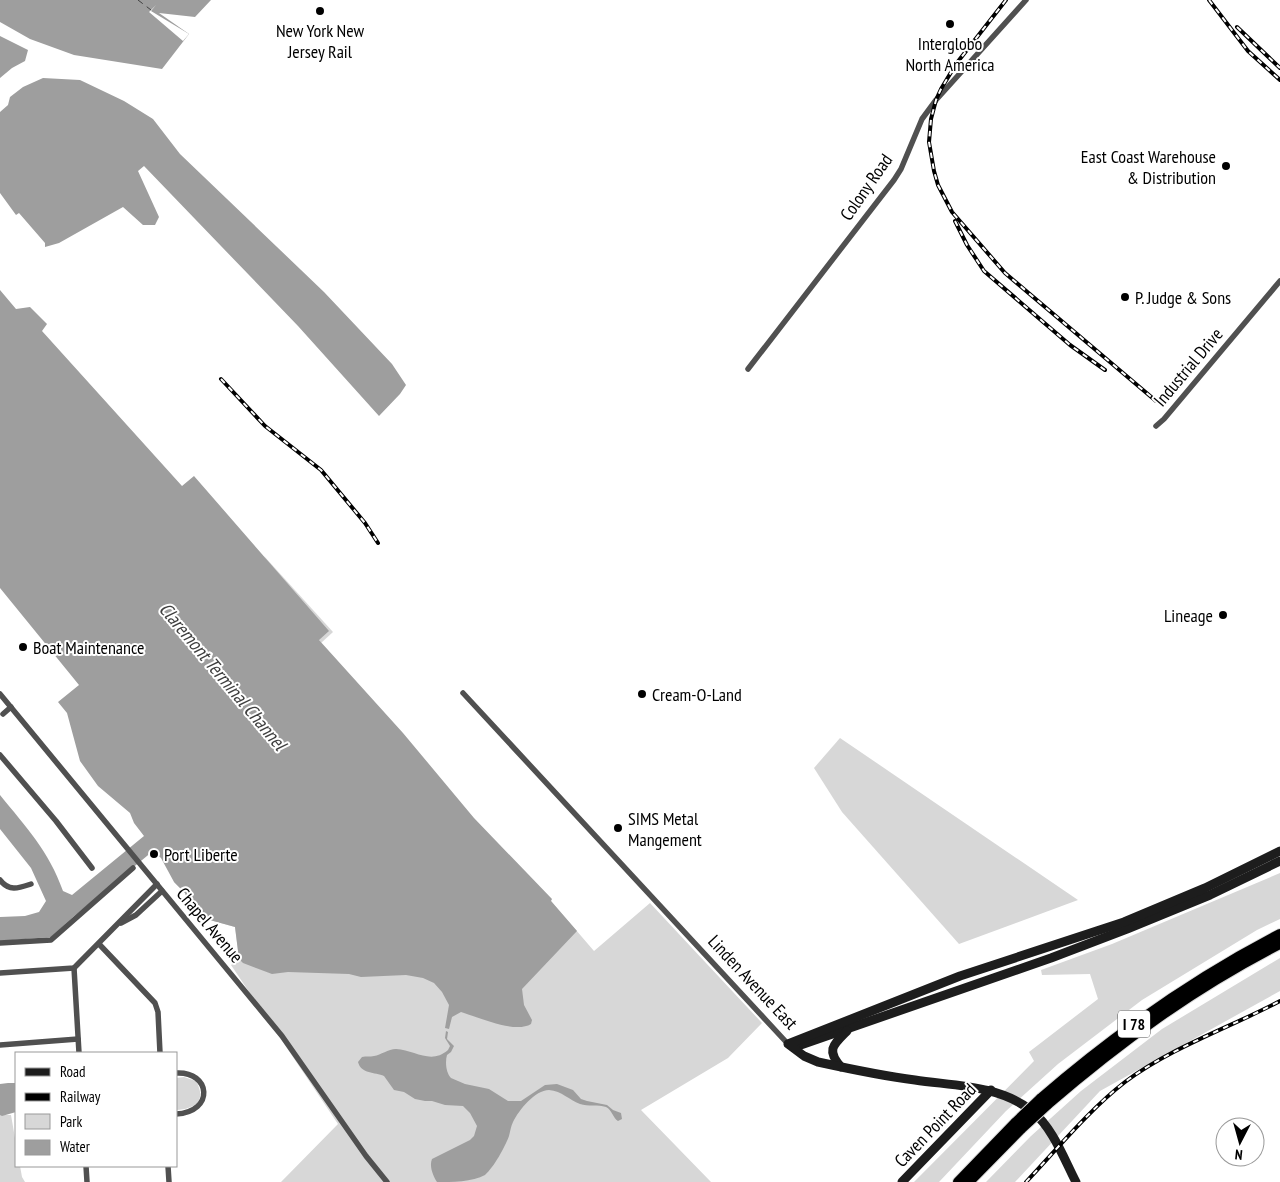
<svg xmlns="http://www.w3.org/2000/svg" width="1280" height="1182" font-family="'PT Sans Narrow',sans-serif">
  <rect width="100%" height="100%" fill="#fff"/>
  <g fill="#d7d7d7">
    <path d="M 264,556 L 333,632 L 321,643 L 319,640 Z"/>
    <path d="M 840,738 L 1078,900 L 959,944 L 842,812 L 814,768 Z"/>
    <path d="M 1280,873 L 1280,919 L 1257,930 L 1142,1000 L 1058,1064 L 1006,1111 L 939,1182 L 914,1182 L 1034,1061 L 1029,1052 L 1098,999 L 1090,974 L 1042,975 L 1041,970 L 1112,944 Z"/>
    <path d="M 174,882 L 551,901 L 594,951 L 650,903 L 762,1023 L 728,1058 L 641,1110 L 711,1182 L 281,1182 L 338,1124 L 231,965 L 239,959 L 235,927 L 199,917 L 191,909 L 185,893 Z"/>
    <path d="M 1280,958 L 1280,991 L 1100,1091 L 1015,1182 L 986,1182 L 1031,1136 L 1081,1091 L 1162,1029 Z"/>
    <path d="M 184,1077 L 196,1081 C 207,1101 195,1109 176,1110 L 176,1078 Z"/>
    <path d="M 0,1115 L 11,1115 L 16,1144 L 16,1166 L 20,1166 L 22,1177 L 25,1182 L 0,1182 Z"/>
  </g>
  <g fill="#9e9e9e">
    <path d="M 0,0 L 211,0 L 195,17 L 159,13 L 189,34 L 162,69 L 74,55 L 30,39 L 0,22 Z"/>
    <path d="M 0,36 L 28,50 L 25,61 L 12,68 L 0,78 Z"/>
    <path d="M 43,78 L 80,80 L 124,101 L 153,119 L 180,154 L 324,292 L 392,364 L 406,385 L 400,394 L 379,416 L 298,326 L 144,166 L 138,171 L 159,217 L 155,225 L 143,225 L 123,207 L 59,243 L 45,247 L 45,243 L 19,213 L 16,215 L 0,193 L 0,112 L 8,105 L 10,97 L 23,87 Z"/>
    <path d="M 0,290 L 16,309 L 30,307 L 47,324 L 42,331 L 182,486 L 194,476 L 329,631 L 319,640 L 403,733 L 474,818 L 552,899 L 551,901 L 577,931 L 522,989 L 524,1005 L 532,1020 L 531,1024 C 515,1034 478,1017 461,1012 L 452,1017 L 449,1029 L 445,1028 L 449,1005 L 442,992 L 434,983 L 423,978 L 406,975 L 361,977 L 349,974 L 288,972 L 272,974 L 243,963 L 239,959 L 235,927 L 199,917 L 191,909 L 185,893 L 174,882 L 161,858 L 153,851 L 73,917 L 51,937 L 0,941 L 0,917 L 25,916 L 39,912 L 46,901 L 31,868 L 0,829 L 0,795 C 26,827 49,851 63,891 L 72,895 L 144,836 L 134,823 L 130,813 L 98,786 L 80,761 L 67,713 L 58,702 L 79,685 L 0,588 Z"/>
    <path d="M 446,1031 L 448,1032 L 447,1039 L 454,1046 L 451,1052 L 447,1055 C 445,1062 446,1073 451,1078 L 465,1084 L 489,1089 L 508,1101 L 521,1101 L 545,1085 L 557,1084 L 573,1090 L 581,1099 L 587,1101 L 607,1105 L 613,1110 L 621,1113 L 622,1119 L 618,1121 C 613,1118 612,1110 606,1107 C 598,1104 588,1107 580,1104 C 569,1100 562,1091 549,1090 C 535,1090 519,1110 513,1122 C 511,1126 510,1132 509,1136 C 505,1147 494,1167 485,1175 C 473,1182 451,1182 437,1182 C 433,1176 429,1166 432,1159 L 470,1140 L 474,1136 L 477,1126 L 470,1113 L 463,1106 L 445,1105 L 432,1101 L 425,1101 L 415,1099 L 404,1092 L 394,1090 L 384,1076 C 375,1072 361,1074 358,1062 L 362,1057 C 366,1056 370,1057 374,1056 C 381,1055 388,1049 396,1049 C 415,1050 431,1065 448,1050 L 450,1046 L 445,1038 Z"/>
    <path d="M 8,1083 L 16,1083 L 16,1112 L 2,1116 L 0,1115 L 0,1084 Z"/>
  </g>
  <path fill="#fff" d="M 156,5 L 151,11 L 189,34 L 183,41 L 149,12 Z"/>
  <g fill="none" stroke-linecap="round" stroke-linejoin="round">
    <path stroke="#3f3f3f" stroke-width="1" stroke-dasharray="6 5" stroke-linecap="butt" d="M 138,0 L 151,10"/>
    <g stroke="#dbdbdb" stroke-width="12">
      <g id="highway">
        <path d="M 1040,1099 C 1114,1035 1193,979 1280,934"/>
        <path d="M 1047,1105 C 1120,1042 1194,988 1280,944"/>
        <path d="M 958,1182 L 1016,1122"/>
        <path d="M 969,1182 L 1022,1128"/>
      </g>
    </g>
    <g stroke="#505050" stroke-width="5.5">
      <path d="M 748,369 L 894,180 L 901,169 L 922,119 L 936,100 L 1026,0"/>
      <path d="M 1156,426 L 1164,419 L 1280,281"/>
      <path d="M 463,693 L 788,1044"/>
      <path d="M 0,694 L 282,1036 L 366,1156 L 387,1182"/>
      <path d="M 3,714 L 11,707"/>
      <path d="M 0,755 L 56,821 L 92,868"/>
      <path d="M 0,880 C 9,892 19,888 31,884"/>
      <path d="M 121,923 L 136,915 L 162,891"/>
      <path d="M 0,943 L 51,940 L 133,868"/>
      <path d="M 99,944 L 155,1003 L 158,1012 L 160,1053"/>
      <path d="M 74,968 L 79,1053"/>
      <path d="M 0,973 L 74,968 L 157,884"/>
      <path d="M 0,1045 L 78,1039"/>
      <path d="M 176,1073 C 211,1071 215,1112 176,1114"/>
      <path d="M 86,1166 L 87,1182"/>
      <path d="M 168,1166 L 169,1182"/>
    </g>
    <g stroke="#1d1d1d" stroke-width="9">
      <path d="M 795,1047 L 1051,958 L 1127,929 L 1210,895 L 1280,861"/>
      <path d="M 841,1067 C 826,1050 833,1045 847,1031"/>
      <path d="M 902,1182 L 991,1090"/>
      <path d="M 1076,1182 C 1064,1159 1053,1128 1032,1111 C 999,1085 955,1086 915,1080 C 883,1076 850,1069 818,1062 L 804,1056 L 788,1044 L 960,976 L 1124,922 L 1205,888 L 1280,851"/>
    </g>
    <use href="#highway" stroke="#000" stroke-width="10"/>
    <g stroke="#000" stroke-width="4">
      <g id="rail">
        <path d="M 1006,0 L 956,64 L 941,89 L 936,100 L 931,119 L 929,142 L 934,171 L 938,185 L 952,212 L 1005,273 L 1156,401"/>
        <path d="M 1209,0 L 1248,51 L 1280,80"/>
        <path d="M 1237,27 L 1280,68"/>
        <path d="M 955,221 L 967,245 L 984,271 L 1070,345 L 1105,370"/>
        <path d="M 221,379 L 265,426 L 321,470 L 365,523 L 378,543"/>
        <path d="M 1026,1182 C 1057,1149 1090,1109 1125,1082 C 1172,1047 1229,1028 1280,1001"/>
      </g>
    </g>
    <use href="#rail" stroke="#fff" stroke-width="2" stroke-dasharray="5.5" stroke-linecap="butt"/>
    <g stroke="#dbdbdb" stroke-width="12" stroke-linecap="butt">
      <g id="highway-bridge">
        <path d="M 1016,1122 L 1040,1099"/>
        <path d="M 1022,1128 L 1047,1105"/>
      </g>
    </g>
    <use href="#highway-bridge" stroke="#000" stroke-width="10"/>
  </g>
  <g fill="#000" stroke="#fff" stroke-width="2">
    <circle cx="320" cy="11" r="5"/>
    <circle cx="950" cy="24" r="5"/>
    <circle cx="1226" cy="166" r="5"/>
    <circle cx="1125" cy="297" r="5"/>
    <circle cx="1223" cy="615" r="5"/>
    <circle cx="23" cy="647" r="5"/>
    <circle cx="642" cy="694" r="5"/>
    <circle cx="618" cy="828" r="5"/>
    <circle cx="154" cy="854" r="5"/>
  </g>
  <g text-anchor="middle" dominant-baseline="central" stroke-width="4" stroke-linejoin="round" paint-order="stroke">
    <rect fill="#fff" stroke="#4c4c4c" stroke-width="1" x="1118" y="1010.5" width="32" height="27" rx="4"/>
    <g font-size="16" font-weight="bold" fill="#000">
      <text x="1134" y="1024">I 78</text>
    </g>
    <g font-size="18" fill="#000" stroke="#fff" text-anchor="start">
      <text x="320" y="30" text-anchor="middle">New York New<tspan x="320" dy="21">Jersey Rail</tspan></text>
      <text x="950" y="43" text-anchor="middle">Interglobo<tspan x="950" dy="21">North America</tspan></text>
      <text x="1216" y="156" text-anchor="end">East Coast Warehouse<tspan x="1216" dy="21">&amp; Distribution</tspan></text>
      <text x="1135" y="297">P. Judge &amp; Sons</text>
      <text x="1213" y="615" text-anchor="end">Lineage</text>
      <text x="33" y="647">Boat Maintenance</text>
      <text x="652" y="694">Cream-O-Land</text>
      <text x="628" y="818">SIMS Metal<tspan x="628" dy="21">Mangement</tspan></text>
      <text x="164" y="854">Port Liberte</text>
    </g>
    <g font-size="18" fill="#000" stroke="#fff">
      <text transform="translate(866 187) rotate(-55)">Colony Road</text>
      <text transform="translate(1188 367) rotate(-50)">Industrial Drive</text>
      <text transform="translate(210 925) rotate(50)">Chapel Avenue</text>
      <text transform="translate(753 982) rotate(47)">Linden Avenue East</text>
      <text transform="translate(935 1125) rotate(-46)">Caven Point Road</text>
    </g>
    <g font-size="19" font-style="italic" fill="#3f3f3f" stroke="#fff">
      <text transform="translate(223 676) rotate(50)">Claremont Terminal Channel</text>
    </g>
  </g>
  <rect x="15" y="1052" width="162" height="115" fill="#ffffff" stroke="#999999"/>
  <rect x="25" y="1068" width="25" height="8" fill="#1d1d1d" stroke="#999999"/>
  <text x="60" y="1077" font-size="15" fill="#000000">Road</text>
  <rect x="25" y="1093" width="25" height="8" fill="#000000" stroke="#999999"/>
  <text x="60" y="1102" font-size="15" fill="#000000">Railway</text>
  <rect x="25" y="1114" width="25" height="15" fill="#d7d7d7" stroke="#999999"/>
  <text x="60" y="1127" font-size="15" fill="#000000">Park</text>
  <rect x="25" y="1140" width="25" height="15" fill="#9e9e9e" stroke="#999999"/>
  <text x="60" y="1152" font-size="15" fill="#000000">Water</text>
  <g transform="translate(1240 1142) rotate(186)"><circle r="24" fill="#ffffff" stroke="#999999"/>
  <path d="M0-4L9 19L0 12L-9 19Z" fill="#000000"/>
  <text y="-8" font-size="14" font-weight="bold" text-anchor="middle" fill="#000000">N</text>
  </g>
</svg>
